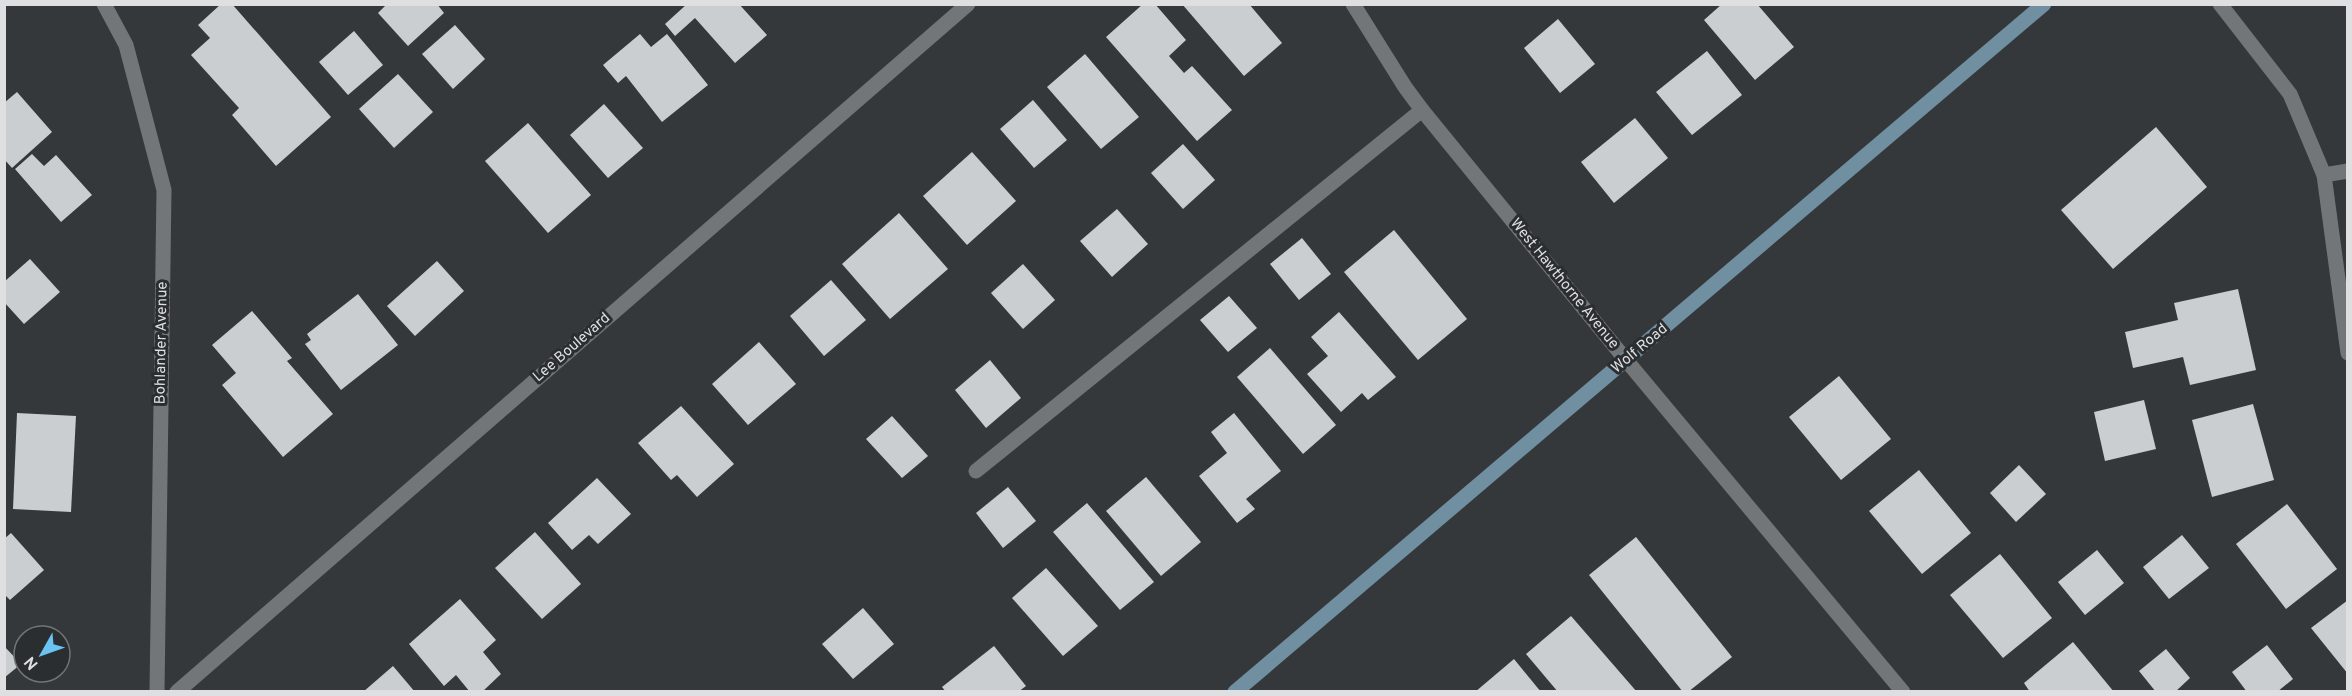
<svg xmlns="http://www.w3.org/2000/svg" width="2352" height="696" font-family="Overpass,sans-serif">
  <rect width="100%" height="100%" fill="#35383a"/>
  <g fill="#caced0">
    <path d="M 221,4 L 232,4 L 331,117 L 276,166 L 232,115 L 239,108 L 191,55 L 210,38 L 198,25 Z"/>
    <path d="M 387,4 L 437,4 L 444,13 L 408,46 L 378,13 Z"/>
    <path d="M 687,4 L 739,4 L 767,35 L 735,63 L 695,18 L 675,36 L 665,24 Z"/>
    <path d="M 1143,4 L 1155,4 L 1186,40 L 1169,56 L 1184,73 L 1192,66 L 1232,110 L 1197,141 L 1106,37 Z"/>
    <path d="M 1182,4 L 1249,4 L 1282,43 L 1244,76 Z"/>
    <path d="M 1722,4 L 1757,4 L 1794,47 L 1755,80 L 1704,20 Z"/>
    <path d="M 1558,19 L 1595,64 L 1560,93 L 1524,48 Z"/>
    <path d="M 455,25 L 485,59 L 453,89 L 422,54 Z"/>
    <path d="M 354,31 L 383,65 L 348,95 L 319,62 Z"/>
    <path d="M 640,34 L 651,47 L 667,34 L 708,85 L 662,122 L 626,76 L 618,83 L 603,65 Z"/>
    <path d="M 1707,51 L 1742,95 L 1692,135 L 1656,92 Z"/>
    <path d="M 1085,54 L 1139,117 L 1101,149 L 1047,87 Z"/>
    <path d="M 398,74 L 433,112 L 394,148 L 359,109 Z"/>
    <path d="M 17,92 L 52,132 L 12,168 L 4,159 L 4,103 Z"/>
    <path d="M 1033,100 L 1067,140 L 1034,168 L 1000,129 Z"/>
    <path d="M 604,104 L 643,148 L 608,178 L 570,135 Z"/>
    <path d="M 1635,118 L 1668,158 L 1614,203 L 1581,162 Z"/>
    <path d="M 528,123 L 591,195 L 548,233 L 485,161 Z"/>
    <path d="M 2156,127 L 2207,187 L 2113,269 L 2061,210 Z"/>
    <path d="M 1183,144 L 1215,180 L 1183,209 L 1151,173 Z"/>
    <path d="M 972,152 L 1016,201 L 967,245 L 923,196 Z"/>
    <path d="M 32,154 L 44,166 L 56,155 L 92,195 L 61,222 L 15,169 Z"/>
    <path d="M 1117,209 L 1148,244 L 1112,277 L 1080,241 Z"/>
    <path d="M 899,213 L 948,269 L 890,319 L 842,264 Z"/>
    <path d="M 1394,230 L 1467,319 L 1418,360 L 1344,272 Z"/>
    <path d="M 1302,238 L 1331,274 L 1299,300 L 1270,264 Z"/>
    <path d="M 30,259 L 60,292 L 24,324 L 4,302 L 4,282 Z"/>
    <path d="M 437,261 L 464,291 L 415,336 L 387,306 Z"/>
    <path d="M 1023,264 L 1055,300 L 1023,329 L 991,293 Z"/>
    <path d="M 831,280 L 866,320 L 824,356 L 790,316 Z"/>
    <path d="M 2238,289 L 2256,370 L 2190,385 L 2183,357 L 2133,368 L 2125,332 L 2178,320 L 2174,303 Z"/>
    <path d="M 358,294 L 398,345 L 341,390 L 305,344 L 311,340 L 307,334 Z"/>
    <path d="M 1229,296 L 1257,328 L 1228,352 L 1200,320 Z"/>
    <path d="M 252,311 L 292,358 L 287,361 L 333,414 L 283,457 L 222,385 L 236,373 L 212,345 Z"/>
    <path d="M 1339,312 L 1396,377 L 1368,400 L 1362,393 L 1341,412 L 1307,374 L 1328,356 L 1311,337 Z"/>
    <path d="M 759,342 L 796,384 L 748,425 L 712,384 Z"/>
    <path d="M 1270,348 L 1336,425 L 1303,454 L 1237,377 Z"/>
    <path d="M 990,360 L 1021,398 L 986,428 L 955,390 Z"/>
    <path d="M 1839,376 L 1891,439 L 1841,480 L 1789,417 Z"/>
    <path d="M 2144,400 L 2156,449 L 2105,461 L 2094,412 Z"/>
    <path d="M 2253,404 L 2274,480 L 2212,497 L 2192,420 Z"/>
    <path d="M 681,406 L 734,464 L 697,497 L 677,475 L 671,480 L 638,443 Z"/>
    <path d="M 17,413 L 76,416 L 71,512 L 13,509 Z"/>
    <path d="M 1234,413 L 1281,471 L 1246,499 L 1255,509 L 1237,523 L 1199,476 L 1227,453 L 1211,432 Z"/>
    <path d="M 892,416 L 928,456 L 902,478 L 866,439 Z"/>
    <path d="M 2019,465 L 2046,494 L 2016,522 L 1990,493 Z"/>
    <path d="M 1919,470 L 1971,533 L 1922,574 L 1869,511 Z"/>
    <path d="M 1146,477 L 1201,542 L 1161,576 L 1106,511 Z"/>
    <path d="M 597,478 L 631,514 L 598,544 L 589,535 L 572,550 L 548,523 Z"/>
    <path d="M 1008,487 L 1036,521 L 1003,548 L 976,513 Z"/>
    <path d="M 1087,503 L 1154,582 L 1120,610 L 1053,532 Z"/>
    <path d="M 2287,504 L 2337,569 L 2286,609 L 2236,544 Z"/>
    <path d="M 535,532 L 581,584 L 542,619 L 495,568 Z"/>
    <path d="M 11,533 L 44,570 L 10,600 L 4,594 L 4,539 Z"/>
    <path d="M 2182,535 L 2209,568 L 2169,599 L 2143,567 Z"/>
    <path d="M 1636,537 L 1732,657 L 1688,692 L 1683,692 L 1589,575 Z"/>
    <path d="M 2097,550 L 2124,583 L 2085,615 L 2058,582 Z"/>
    <path d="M 2000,554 L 2052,618 L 2003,658 L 1950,595 Z"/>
    <path d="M 1046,568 L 1098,626 L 1063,656 L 1012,598 Z"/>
    <path d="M 460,599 L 496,640 L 483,652 L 501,674 L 482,692 L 470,692 L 456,675 L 444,686 L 409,644 Z"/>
    <path d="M 2348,600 L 2348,674 L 2311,628 Z"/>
    <path d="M 863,608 L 894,644 L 853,679 L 822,644 Z"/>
    <path d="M 1571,616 L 1637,692 L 1558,692 L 1526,654 Z"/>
    <path d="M 2073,642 L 2114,692 L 2030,692 L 2024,683 Z"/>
    <path d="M 2267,645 L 2293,679 L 2277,692 L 2247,692 L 2232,672 Z"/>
    <path d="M 4,646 L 21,664 L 4,678 Z"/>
    <path d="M 994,646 L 1026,686 L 1018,692 L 946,692 L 942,687 Z"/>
    <path d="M 2166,649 L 2190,678 L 2175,692 L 2156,692 L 2139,671 Z"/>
    <path d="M 1514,659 L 1541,692 L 1475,692 Z"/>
    <path d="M 393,666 L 415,692 L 363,692 Z"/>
  </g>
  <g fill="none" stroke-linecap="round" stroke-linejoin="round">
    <path stroke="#737678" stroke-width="15" d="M 976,471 L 1422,110"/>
    <g stroke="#737678" stroke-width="15">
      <path d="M 104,4 L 126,45 L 164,190 L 157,692"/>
      <path d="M 1353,4 L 1405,87 L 1422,110 L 1626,360 L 1903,692"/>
      <path d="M 2220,4 L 2290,94 L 2324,175 L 2348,353"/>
      <path d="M 2324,175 L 2348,171"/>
      <path d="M 177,692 L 968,4"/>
    </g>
    <path stroke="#708fa0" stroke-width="15" d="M 1235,692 L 2044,4"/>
  </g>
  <g text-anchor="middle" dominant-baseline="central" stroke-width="6" stroke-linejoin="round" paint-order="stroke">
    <g font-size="15" fill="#dddfe0" stroke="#2b2e30">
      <text transform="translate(1564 284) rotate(51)">West Hawthorne Avenue</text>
      <text transform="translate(162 343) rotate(-89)">Bohlander Avenue</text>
      <text transform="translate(572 348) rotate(-41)">Lee Boulevard</text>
      <text transform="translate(1640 349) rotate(-40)">Wolf Road</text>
    </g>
  </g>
  <rect width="2352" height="696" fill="none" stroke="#dddfe0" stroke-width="12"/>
  <g transform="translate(42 654) rotate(230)"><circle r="28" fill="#2b2e30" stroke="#727576" stroke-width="1.5"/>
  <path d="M0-4.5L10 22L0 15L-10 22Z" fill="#6bc3f2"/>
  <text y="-9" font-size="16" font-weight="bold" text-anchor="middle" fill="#dddfe0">N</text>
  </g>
</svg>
